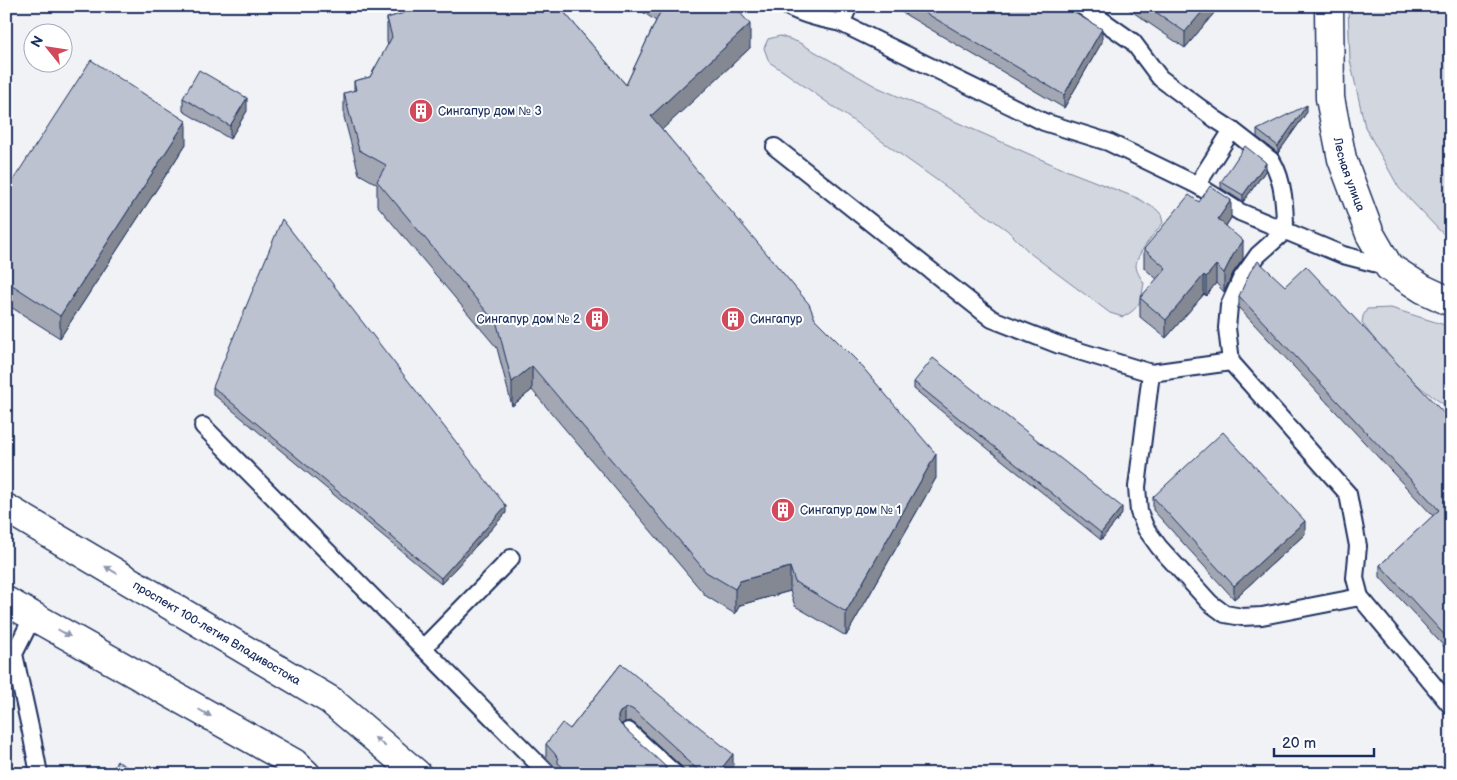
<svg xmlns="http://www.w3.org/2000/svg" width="1457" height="780" font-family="'Balsamiq Sans',sans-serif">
  <rect width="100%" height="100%" fill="#f1f2f5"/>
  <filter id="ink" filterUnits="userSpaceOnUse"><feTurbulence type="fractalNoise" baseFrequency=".02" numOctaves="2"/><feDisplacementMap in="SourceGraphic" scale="10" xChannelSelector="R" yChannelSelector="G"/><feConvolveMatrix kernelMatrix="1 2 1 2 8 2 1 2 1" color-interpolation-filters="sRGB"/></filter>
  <g filter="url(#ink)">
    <g fill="#d2d6df" stroke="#76829e">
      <path d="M 1348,6 L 1451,6 L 1451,239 L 1440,231 L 1399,188 L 1365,127 L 1350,60 Z"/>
      <path d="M 780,36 L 798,42 L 877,87 L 1063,169 L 1137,198 L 1156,209 L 1161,214 L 1163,223 C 1155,233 1137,253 1136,265 C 1136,272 1141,278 1144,283 C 1141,301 1140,308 1123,317 L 1110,313 L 1031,254 L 1007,230 L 783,71 L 769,62 L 764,48 L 768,39 Z"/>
      <path d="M 1391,308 L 1451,327 L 1451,409 C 1428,395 1401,372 1383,351 C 1376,342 1369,332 1362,323 L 1363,316 L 1367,309 Z"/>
    </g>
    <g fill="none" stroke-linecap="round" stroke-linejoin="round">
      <g stroke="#1b2f5e" stroke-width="20">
        <g id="service">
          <path d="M 787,6 C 803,15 822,19 841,23 L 1044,122 L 1108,142 L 1197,185 L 1240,212 L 1343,255 L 1389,267"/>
          <path d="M 1082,6 L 1133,42 L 1160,78 L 1215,119 L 1232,130 L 1272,161 C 1284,181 1285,209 1285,231 L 1258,255 L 1241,279 L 1229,306 L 1227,328 L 1231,362 L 1348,494 L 1358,546 L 1355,578 L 1360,597 L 1451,706"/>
          <path d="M 841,23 L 849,6"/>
          <path d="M 775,147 L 992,319 L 1059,345 L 1151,373 L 1231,362"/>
          <path d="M 1197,185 L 1232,130"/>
          <path d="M 1151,373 L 1137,487 L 1139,512 L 1146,529 L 1159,547 L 1210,603 L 1225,614 L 1242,617 L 1262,616 L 1360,597"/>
          <path d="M 203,426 L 548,774"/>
          <path d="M 33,616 L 14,654 L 31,732 L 39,774"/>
          <path d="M 423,648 L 511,558"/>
          <path d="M 628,731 L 675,774"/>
        </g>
      </g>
      <g stroke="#1b2f5e" stroke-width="31">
        <g id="secondary">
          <path id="s1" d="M 1329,6 L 1330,98 L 1342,159 L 1370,234 L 1389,267 L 1423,289 L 1451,302"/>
        </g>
      </g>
      <g stroke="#1b2f5e" stroke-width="31">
        <g id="trunk">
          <path id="s2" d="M 6,508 L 330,700 L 417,774"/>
          <path d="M 6,601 L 294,763 L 306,774"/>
        </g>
      </g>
      <use href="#service" stroke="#fff" stroke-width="16"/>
      <use href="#secondary" stroke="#fff" stroke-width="28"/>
      <use href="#trunk" stroke="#fff" stroke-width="28"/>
    </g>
    <g fill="#a2a7b3" stroke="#1b2f5e">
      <path d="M 407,6 L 559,6 L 626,85 L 656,21 L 634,6 L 734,6 L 750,48 L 662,129 L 815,319 L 936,478 L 846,636 L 795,606 L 790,591 L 740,605 L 735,614 L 706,596 L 532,390 L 512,406 L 497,348 L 377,205 L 377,184 L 359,174 L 344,117 L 344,93 L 354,91 L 354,81 L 370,77 L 388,45 L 387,42 L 387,18 L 408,12 Z"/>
      <path d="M 891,6 L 1063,6 L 1102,42 L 1064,108 Z"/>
      <path d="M 1124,6 L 1214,6 L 1214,13 L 1185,48 Z"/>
      <path d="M 183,98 L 247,111 L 230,139 L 183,111 Z"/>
      <path d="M 1307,112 L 1278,153 L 1257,137 L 1257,130 Z"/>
      <path d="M 186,144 L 60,338 L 6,304 L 6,191 Z"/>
      <path d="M 1266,170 L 1243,202 L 1221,188 L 1221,182 Z"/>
      <path d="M 1199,202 L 1231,218 L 1226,226 L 1243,259 L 1233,273 L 1224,292 L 1216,283 L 1206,296 L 1204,294 L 1166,338 L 1140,317 L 1140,298 L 1157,279 L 1144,268 L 1144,249 Z"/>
      <path d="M 1285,286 L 1451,421 L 1451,654 L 1380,577 L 1380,565 L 1433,516 L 1239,308 L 1239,296 Z"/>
      <path d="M 914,382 L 1122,514 L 1101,540 L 914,389 Z"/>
      <path d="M 213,387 L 506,513 L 441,584 L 213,394 Z"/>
      <path d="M 1153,497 L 1305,534 L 1234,599 L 1153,510 Z"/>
      <path d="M 621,664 L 733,767 L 728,774 L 687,774 L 685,772 L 682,767 L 635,724 L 630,721 L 625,722 L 621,724 L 666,774 L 558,774 L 558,772 L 555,767 L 546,757 L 546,744 L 570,729 Z"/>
    </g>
    <g fill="#848892" stroke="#1b2f5e">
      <path d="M 1207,6 L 1214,6 L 1214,13 L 1185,48 L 1185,32 Z"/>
      <path d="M 750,24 L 750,48 L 651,140 L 651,116 Z"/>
      <path d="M 1102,29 L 1102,42 L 1064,108 L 1064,95 Z"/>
      <path d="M 247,98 L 247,111 L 230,139 L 230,126 Z"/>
      <path d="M 1307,105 L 1307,112 L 1278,153 L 1278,146 Z"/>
      <path d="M 186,121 L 186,144 L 60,338 L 60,316 Z"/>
      <path d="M 1266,163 L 1266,170 L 1243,202 L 1243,195 Z"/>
      <path d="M 1231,200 L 1231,218 L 1218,237 L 1218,219 Z"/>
      <path d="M 1243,241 L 1243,259 L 1233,273 L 1224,292 L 1224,273 L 1233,255 Z"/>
      <path d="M 1216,265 L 1216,283 L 1206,296 L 1206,277 Z"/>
      <path d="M 1204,275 L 1204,294 L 1166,338 L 1166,320 Z"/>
      <path d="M 532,366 L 532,390 L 512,406 L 512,382 Z"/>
      <path d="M 936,454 L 936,478 L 846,636 L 846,612 Z"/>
      <path d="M 506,506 L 506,513 L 441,584 L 441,578 Z"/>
      <path d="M 1122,507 L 1122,514 L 1101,540 L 1101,533 Z"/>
      <path d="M 1305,521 L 1305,534 L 1234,599 L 1234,586 Z"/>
      <path d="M 790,567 L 790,591 L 740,605 L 735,614 L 735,589 L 740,581 Z"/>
      <path d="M 625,709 L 625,722 L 620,725 L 618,729 L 618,716 L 620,712 Z"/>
      <path d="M 733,754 L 733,767 L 728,774 L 717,774 Z"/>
      <path d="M 666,767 L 666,774 L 661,774 Z"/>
    </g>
    <g fill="#bcc2d0" stroke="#1b2f5e">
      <path d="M 413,6 L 559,6 L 626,85 L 663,6 L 734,6 L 750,24 L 651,116 L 804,298 L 809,304 L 815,319 L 859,363 L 936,454 L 846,612 L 795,582 L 790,567 L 740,581 L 735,589 L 706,572 L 532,366 L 512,382 L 497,324 L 377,181 L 386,165 L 359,150 L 344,93 L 356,90 L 354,81 L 370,77 L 392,37 L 387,18 L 414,10 Z"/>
      <path d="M 914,6 L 1063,6 L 1102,29 L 1064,95 Z"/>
      <path d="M 1147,6 L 1207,6 L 1185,32 Z"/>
      <path d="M 91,60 L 186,121 L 60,316 L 6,281 L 6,191 Z"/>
      <path d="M 199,70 L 247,98 L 230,126 L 183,98 Z"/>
      <path d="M 1307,105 L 1278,146 L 1257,130 Z"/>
      <path d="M 1245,146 L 1264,161 L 1266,163 L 1243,195 L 1221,182 Z"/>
      <path d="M 1210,186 L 1231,200 L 1218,219 L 1243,241 L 1233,255 L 1224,273 L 1216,265 L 1206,277 L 1204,275 L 1166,320 L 1140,298 L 1166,268 L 1144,249 L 1189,195 L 1199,202 Z"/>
      <path d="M 282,219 L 506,506 L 441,578 L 213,387 Z"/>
      <path d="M 1258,261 L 1285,286 L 1306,266 L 1451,421 L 1451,642 L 1380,565 L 1439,510 L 1239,296 L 1250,272 Z"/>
      <path d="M 933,358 L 1122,507 L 1101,533 L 914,382 Z"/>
      <path d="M 1223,432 L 1305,521 L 1234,586 L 1153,497 Z"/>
      <path d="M 621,664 L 733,754 L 717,774 L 703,774 L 685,759 L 682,754 L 635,711 L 630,708 L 625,709 L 620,712 L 618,716 L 618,720 L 621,725 L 666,767 L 661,774 L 571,774 L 558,763 L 558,759 L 555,754 L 546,744 L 562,723 L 570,729 Z"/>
      <path d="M 117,761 L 138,774 L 110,774 Z"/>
    </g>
    <defs><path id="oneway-solid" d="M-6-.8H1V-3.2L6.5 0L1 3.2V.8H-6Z" transform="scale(1.25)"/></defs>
    <g fill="#8d97ae">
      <use href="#oneway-solid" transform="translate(111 570) rotate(-149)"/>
      <use href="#oneway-solid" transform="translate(64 633) rotate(30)"/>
      <use href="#oneway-solid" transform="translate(205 713) rotate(30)"/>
      <use href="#oneway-solid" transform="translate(380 742) rotate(-140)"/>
    </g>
  </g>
  <defs>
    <g id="building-disc" transform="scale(1.25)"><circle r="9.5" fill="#d1495b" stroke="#fff"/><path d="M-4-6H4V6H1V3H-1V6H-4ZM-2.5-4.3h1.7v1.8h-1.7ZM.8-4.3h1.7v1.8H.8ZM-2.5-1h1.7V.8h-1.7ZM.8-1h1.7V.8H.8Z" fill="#fff"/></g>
  </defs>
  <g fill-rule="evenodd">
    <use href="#building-disc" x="421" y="111"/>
    <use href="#building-disc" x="597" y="319"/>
    <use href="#building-disc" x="733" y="319"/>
    <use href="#building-disc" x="783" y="510"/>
  </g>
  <g text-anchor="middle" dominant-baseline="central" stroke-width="4" stroke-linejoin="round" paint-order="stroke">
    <g font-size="12" fill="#1b2f5e" stroke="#fff" text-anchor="start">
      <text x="438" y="111">Сингапур дом № 3</text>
      <text x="580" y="319" text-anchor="end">Сингапур дом № 2</text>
      <text x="750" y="319">Сингапур</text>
      <text x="800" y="510">Сингапур дом № 1</text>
    </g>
    <g font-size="12" fill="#1b2f5e" stroke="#fff">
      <text stroke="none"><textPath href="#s1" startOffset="171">Лесная улица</textPath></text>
      <text stroke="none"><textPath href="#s2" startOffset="245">проспект 100-летия Владивостока</textPath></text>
    </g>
  </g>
  <rect width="1457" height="780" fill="none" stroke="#fff" stroke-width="25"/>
  <rect x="12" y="12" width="1432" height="755" fill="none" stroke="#1b2f5e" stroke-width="2" filter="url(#ink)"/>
  <g transform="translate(48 48) rotate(300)"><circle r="24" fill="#ffffff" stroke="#a4acbf"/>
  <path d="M0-4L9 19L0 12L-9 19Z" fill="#d1495b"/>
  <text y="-8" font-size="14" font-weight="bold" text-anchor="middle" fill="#1b2f5e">N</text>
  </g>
  <path d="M1274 748v8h100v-8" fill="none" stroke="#1b2f5e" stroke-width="2.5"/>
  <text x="1282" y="748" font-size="15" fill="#1b2f5e" stroke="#ffffff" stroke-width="4" paint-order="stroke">20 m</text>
</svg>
